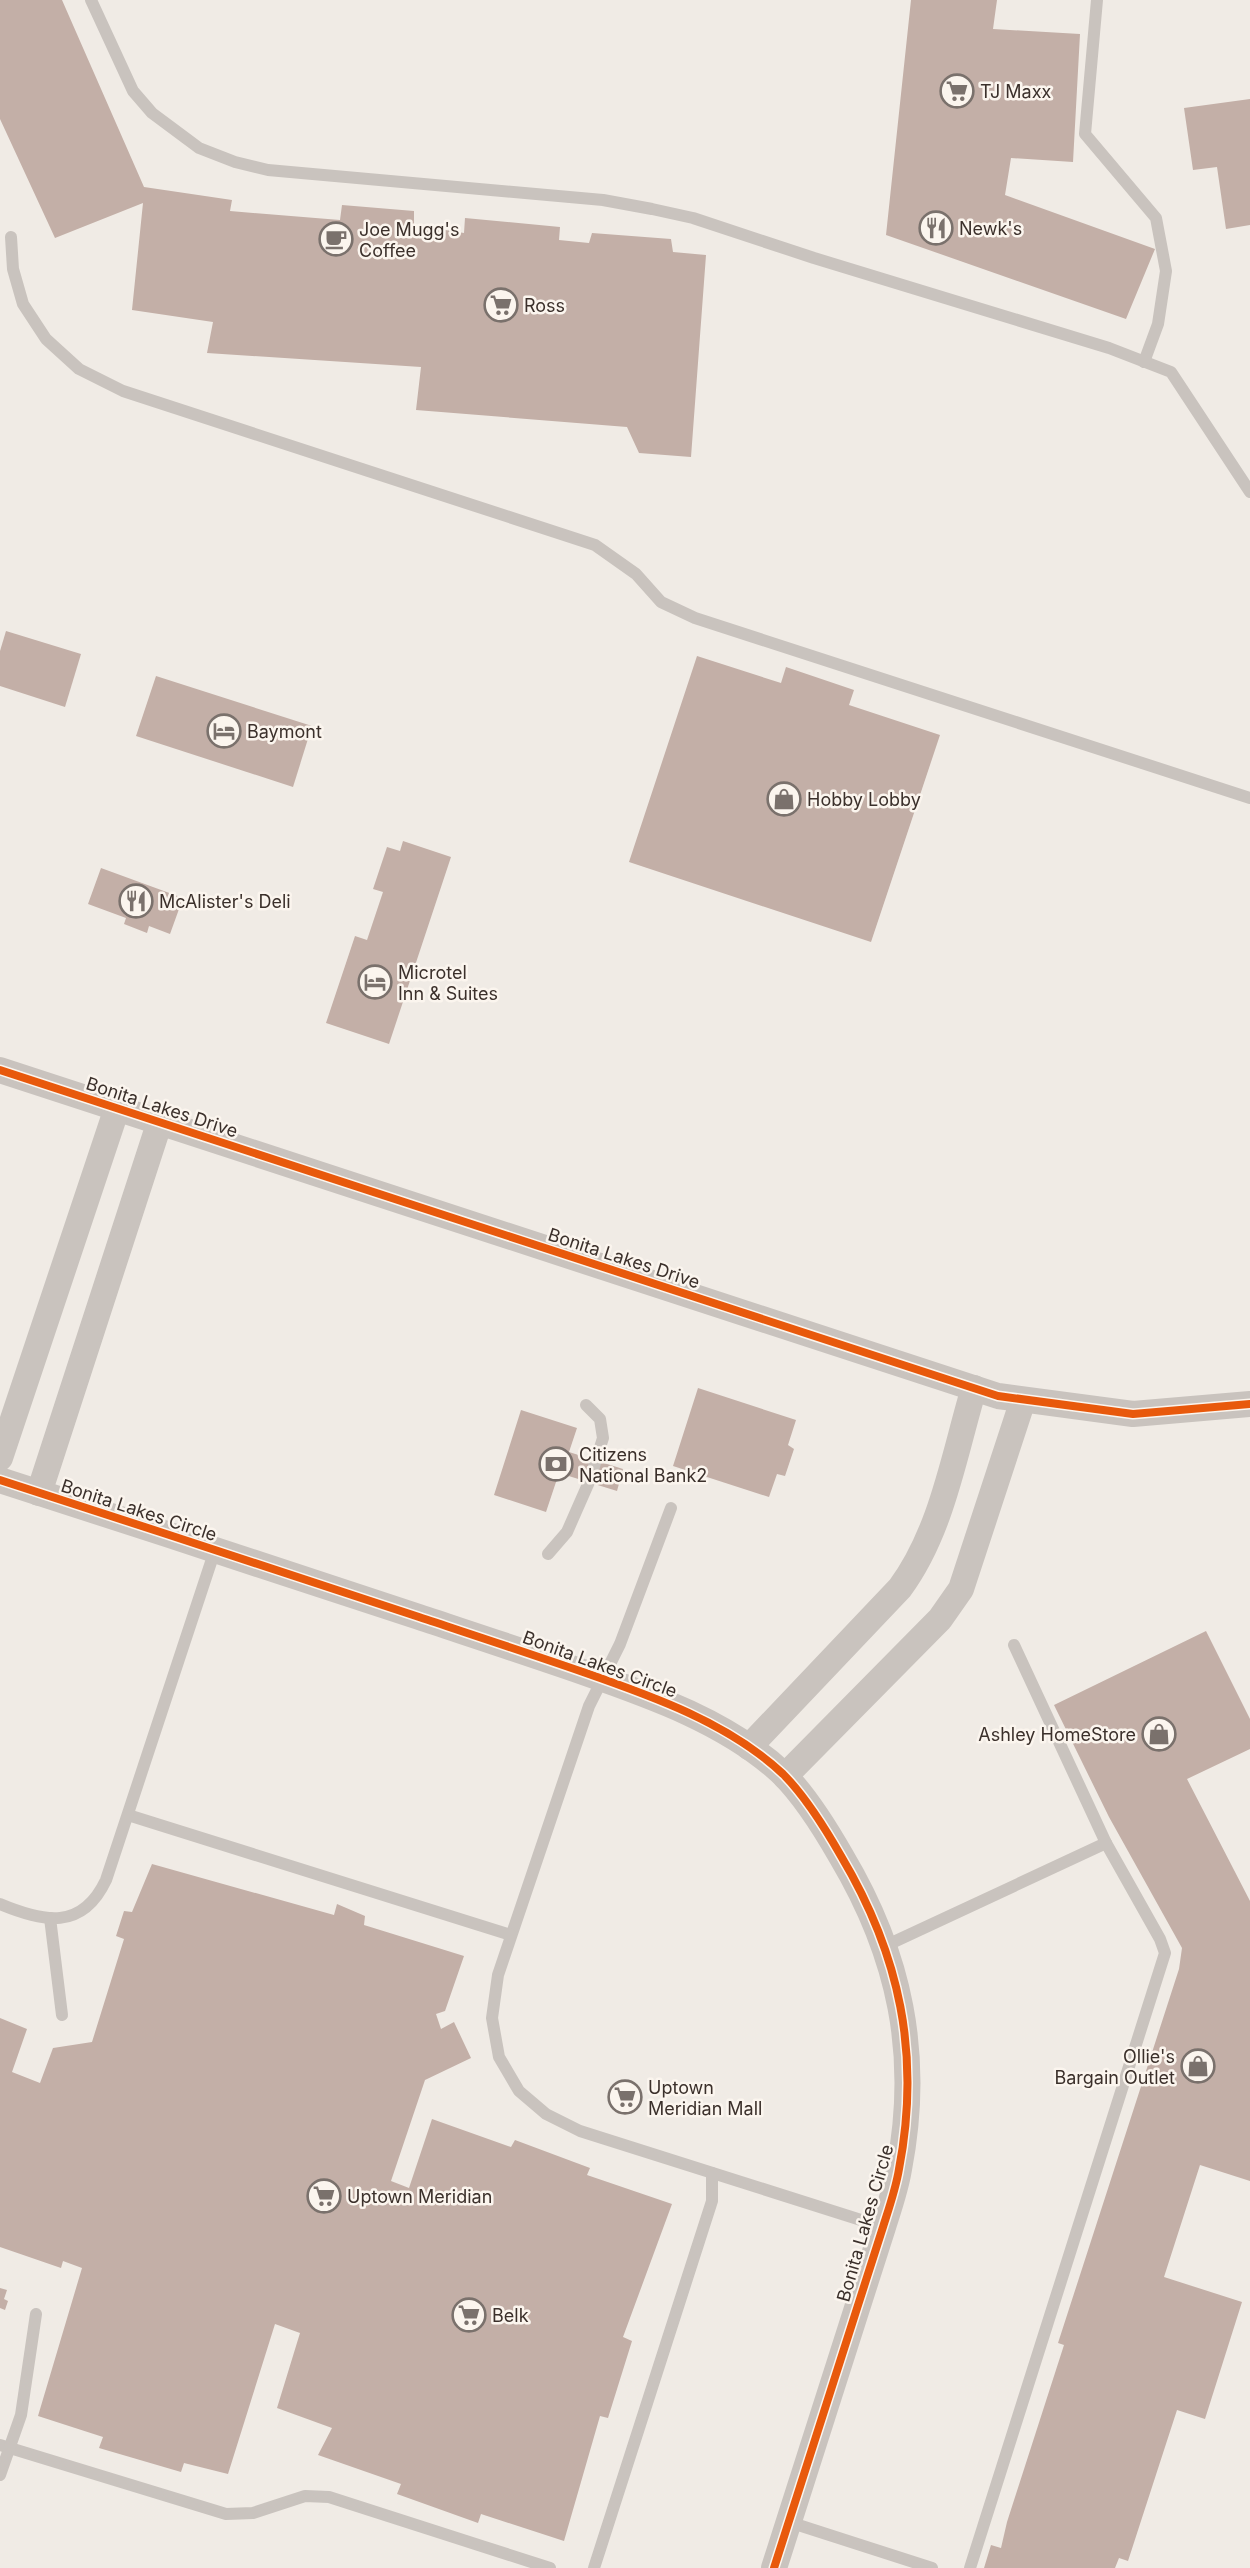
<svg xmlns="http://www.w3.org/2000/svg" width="1250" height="2568" font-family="Inter,sans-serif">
  <rect width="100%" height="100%" fill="#f0ebe5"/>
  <g fill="#c3afa7">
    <path d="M 0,0 L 62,0 L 144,187 L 232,200 L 230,211 L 340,220 L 342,205 L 414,211 L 414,225 L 464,233 L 465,218 L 560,227 L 559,240 L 589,243 L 592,233 L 671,239 L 673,252 L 706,255 L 691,457 L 639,453 L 627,427 L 416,410 L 421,367 L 207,353 L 213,322 L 132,310 L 143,203 L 55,238 L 0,119 Z"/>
    <path d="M 911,0 L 997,0 L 993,29 L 1080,34 L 1073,162 L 1011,158 L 1005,195 L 1155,249 L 1126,319 L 886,235 Z"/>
    <path d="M 1250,99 L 1250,225 L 1226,229 L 1217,167 L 1193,170 L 1184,108 Z"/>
    <path d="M 6,631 L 81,654 L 65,707 L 0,686 L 0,651 Z"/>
    <path d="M 697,656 L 781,683 L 786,667 L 854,690 L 849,705 L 940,735 L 871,942 L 629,862 Z"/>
    <path d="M 156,676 L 312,726 L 293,787 L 136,736 Z"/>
    <path d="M 403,841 L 451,857 L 389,1044 L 326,1023 L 355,936 L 367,940 L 383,892 L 373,889 L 387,847 L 400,851 Z"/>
    <path d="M 101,868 L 183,898 L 170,934 L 149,926 L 147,933 L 124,924 L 126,918 L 88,904 Z"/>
    <path d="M 698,1388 L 796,1420 L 788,1445 L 794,1449 L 785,1476 L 777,1474 L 769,1497 L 673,1466 Z"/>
    <path d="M 521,1410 L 577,1428 L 569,1452 L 623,1469 L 617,1491 L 559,1473 L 546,1512 L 494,1495 Z"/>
    <path d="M 1206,1631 L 1250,1719 L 1250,1749 L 1187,1779 L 1250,1901 L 1250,2181 L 1200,2165 L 1164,2277 L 1242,2302 L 1205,2419 L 1177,2410 L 1128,2561 L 1119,2558 L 1115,2568 L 984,2568 L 991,2545 L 1001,2548 L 1007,2522 L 1064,2345 L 1058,2343 L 1179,1969 L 1182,1948 L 1109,1817 L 1054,1705 Z"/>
    <path d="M 152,1864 L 334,1915 L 337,1904 L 365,1916 L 364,1925 L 464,1956 L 445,2011 L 436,2014 L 441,2029 L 454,2022 L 471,2058 L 425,2080 L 391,2181 L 409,2188 L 432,2119 L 511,2147 L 515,2140 L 590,2168 L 587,2175 L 672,2204 L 623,2337 L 632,2341 L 608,2418 L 600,2416 L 564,2541 L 481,2514 L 478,2523 L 397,2494 L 401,2484 L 318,2455 L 332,2428 L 277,2408 L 300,2333 L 275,2324 L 228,2474 L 184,2463 L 181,2472 L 99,2448 L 103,2437 L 38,2416 L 82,2268 L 63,2261 L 61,2268 L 0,2247 L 0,2018 L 27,2029 L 12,2072 L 40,2083 L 53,2048 L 92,2042 L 124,1939 L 116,1936 L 124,1911 L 132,1912 Z"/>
    <path d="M 0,2288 L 7,2290 L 4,2299 L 8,2301 L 5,2310 L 0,2308 Z"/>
  </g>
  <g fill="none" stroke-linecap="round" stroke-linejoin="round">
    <g stroke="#c9c3be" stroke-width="12">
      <path d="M 91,0 L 133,91 L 152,113 L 199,148 L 235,162 L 268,170 L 603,200 L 652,209 L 693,218 L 814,258 L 1109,348 L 1171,372 L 1250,492"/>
      <path d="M 1097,0 L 1085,134 L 1156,218 L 1166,271 L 1158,324 L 1144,362"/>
      <path d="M 11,237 L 13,269 L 23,304 L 46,339 L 79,369 L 123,391 L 595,545 L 636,574 L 661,602 L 695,618 L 1250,798"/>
      <path d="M 671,1508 L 620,1644 L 589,1706 L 498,1975 L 492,2018 L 499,2057 L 519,2091 L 546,2114 L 580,2131 L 883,2227"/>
      <path d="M 548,1554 L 567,1532 L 589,1482 L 603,1438 L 600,1419 L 586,1405"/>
      <path d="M 128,1815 L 511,1935"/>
      <path d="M 0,1904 C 43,1922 82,1931 106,1880 L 215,1550"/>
      <path d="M 50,1918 L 62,2015"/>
      <path d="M 885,1946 L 1106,1843"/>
      <path d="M 0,2445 L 226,2514 L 253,2513 L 305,2496 L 329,2497 L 550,2568"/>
      <path d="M 0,2475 L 21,2415 L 36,2314"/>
      <path d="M 789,2522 L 932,2568"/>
      <path d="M 594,2568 L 712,2201 L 712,2173"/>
      <path d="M 970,2568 L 1165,1953 L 1160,1939 L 1106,1843 L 1014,1645"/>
    </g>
    <g stroke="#c9c3be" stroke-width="26">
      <path d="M 0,1070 L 998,1396 L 1133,1414 L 1250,1404"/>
      <path d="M 0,1458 L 117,1108"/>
      <path d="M 0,1480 C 140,1525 279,1571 419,1617 C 473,1635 528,1653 583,1672 C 652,1696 729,1723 783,1774 C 806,1797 825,1828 841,1856 C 900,1955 921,2055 899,2169 C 896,2188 889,2208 883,2227 L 774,2568"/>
      <path d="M 39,1493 L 160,1121"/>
      <path d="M 749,1747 L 900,1588 C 942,1531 954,1455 974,1388"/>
      <path d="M 785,1776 L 940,1619 L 961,1589 L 1023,1400"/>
    </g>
    <g stroke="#fbf5ee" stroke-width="11">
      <g id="cycleway">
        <path d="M 0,1070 L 998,1396 L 1133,1414 L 1250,1404"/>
        <path d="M 0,1480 C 140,1525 279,1571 419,1617 C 473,1635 528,1653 583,1672 C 652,1696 729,1723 783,1774 C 806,1797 825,1828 841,1856 C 900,1955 921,2055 899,2169 C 896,2188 889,2208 883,2227 L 774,2568"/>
      </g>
    </g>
    <use href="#cycleway" stroke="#e8590c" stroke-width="8"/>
  </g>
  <defs>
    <g id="supermarket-ring" transform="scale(1.725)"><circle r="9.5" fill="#fbf5ee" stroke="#7a716c" stroke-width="1.5"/><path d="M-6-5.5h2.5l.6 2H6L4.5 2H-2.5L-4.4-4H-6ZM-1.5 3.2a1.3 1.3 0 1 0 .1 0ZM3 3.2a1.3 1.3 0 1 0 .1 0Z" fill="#7a716c"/></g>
    <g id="restaurant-ring" transform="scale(1.725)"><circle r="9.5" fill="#fbf5ee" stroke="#7a716c" stroke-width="1.5"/><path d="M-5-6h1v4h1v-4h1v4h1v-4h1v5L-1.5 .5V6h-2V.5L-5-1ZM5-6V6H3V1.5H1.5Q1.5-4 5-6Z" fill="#7a716c"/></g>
    <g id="cafe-ring" transform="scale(1.725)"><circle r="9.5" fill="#fbf5ee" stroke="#7a716c" stroke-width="1.5"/><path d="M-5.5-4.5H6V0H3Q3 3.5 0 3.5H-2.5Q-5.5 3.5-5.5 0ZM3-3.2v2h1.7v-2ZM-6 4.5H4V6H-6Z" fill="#7a716c"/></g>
    <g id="hotel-ring" transform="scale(1.725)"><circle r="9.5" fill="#fbf5ee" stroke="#7a716c" stroke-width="1.5"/><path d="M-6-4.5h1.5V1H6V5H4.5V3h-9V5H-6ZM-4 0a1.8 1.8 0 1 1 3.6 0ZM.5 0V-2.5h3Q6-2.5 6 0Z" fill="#7a716c"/></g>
    <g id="shop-ring" transform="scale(1.725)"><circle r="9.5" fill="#fbf5ee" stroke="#7a716c" stroke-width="1.5"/><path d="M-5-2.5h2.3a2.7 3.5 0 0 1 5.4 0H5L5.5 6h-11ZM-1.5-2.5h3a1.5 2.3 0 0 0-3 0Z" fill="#7a716c"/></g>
    <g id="bank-ring" transform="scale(1.725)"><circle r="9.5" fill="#fbf5ee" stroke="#7a716c" stroke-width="1.5"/><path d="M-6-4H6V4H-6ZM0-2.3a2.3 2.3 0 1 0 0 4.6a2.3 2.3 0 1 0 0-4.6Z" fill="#7a716c"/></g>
  </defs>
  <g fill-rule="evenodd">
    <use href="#supermarket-ring" x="957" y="91"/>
    <use href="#restaurant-ring" x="936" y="228"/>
    <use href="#cafe-ring" x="336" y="239"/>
    <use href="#supermarket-ring" x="501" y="305"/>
    <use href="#hotel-ring" x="224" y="731"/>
    <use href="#shop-ring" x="784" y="799"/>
    <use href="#restaurant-ring" x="136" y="901"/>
    <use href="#hotel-ring" x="375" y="982"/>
    <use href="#bank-ring" x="556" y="1464"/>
    <use href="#shop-ring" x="1159" y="1734"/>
    <use href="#shop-ring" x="1198" y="2066"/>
    <use href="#supermarket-ring" x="625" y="2097"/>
    <use href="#supermarket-ring" x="324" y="2196"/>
    <use href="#supermarket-ring" x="469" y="2315"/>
  </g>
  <g text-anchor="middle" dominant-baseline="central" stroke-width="5" stroke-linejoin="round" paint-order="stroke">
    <g font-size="18" fill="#3b302b" stroke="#fbf5ee" text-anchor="start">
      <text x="980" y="91">TJ Maxx</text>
      <text x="959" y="228">Newk's</text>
      <text x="359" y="229">Joe Mugg's<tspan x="359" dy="21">Coffee</tspan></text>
      <text x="524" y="305">Ross</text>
      <text x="247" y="731">Baymont</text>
      <text x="807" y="799">Hobby Lobby</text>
      <text x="159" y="901">McAlister's Deli</text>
      <text x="398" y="972">Microtel<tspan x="398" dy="21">Inn &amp; Suites</tspan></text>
      <text x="579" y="1454">Citizens<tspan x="579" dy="21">National Bank2</tspan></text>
      <text x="1136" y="1734" text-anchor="end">Ashley HomeStore</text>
      <text x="1175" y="2056" text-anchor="end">Ollie's<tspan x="1175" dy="21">Bargain Outlet</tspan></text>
      <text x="648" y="2087">Uptown<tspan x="648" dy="21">Meridian Mall</tspan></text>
      <text x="347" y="2196">Uptown Meridian</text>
      <text x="492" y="2315">Belk</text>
    </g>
    <g font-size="18" fill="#3b302b" stroke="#fbf5ee">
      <text transform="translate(162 1107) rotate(18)">Bonita Lakes Drive</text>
      <text transform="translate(624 1258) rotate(18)">Bonita Lakes Drive</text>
      <text transform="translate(139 1510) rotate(18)">Bonita Lakes Circle</text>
      <text transform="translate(600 1664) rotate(20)">Bonita Lakes Circle</text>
      <text transform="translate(865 2223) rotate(-74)">Bonita Lakes Circle</text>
    </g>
  </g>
</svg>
